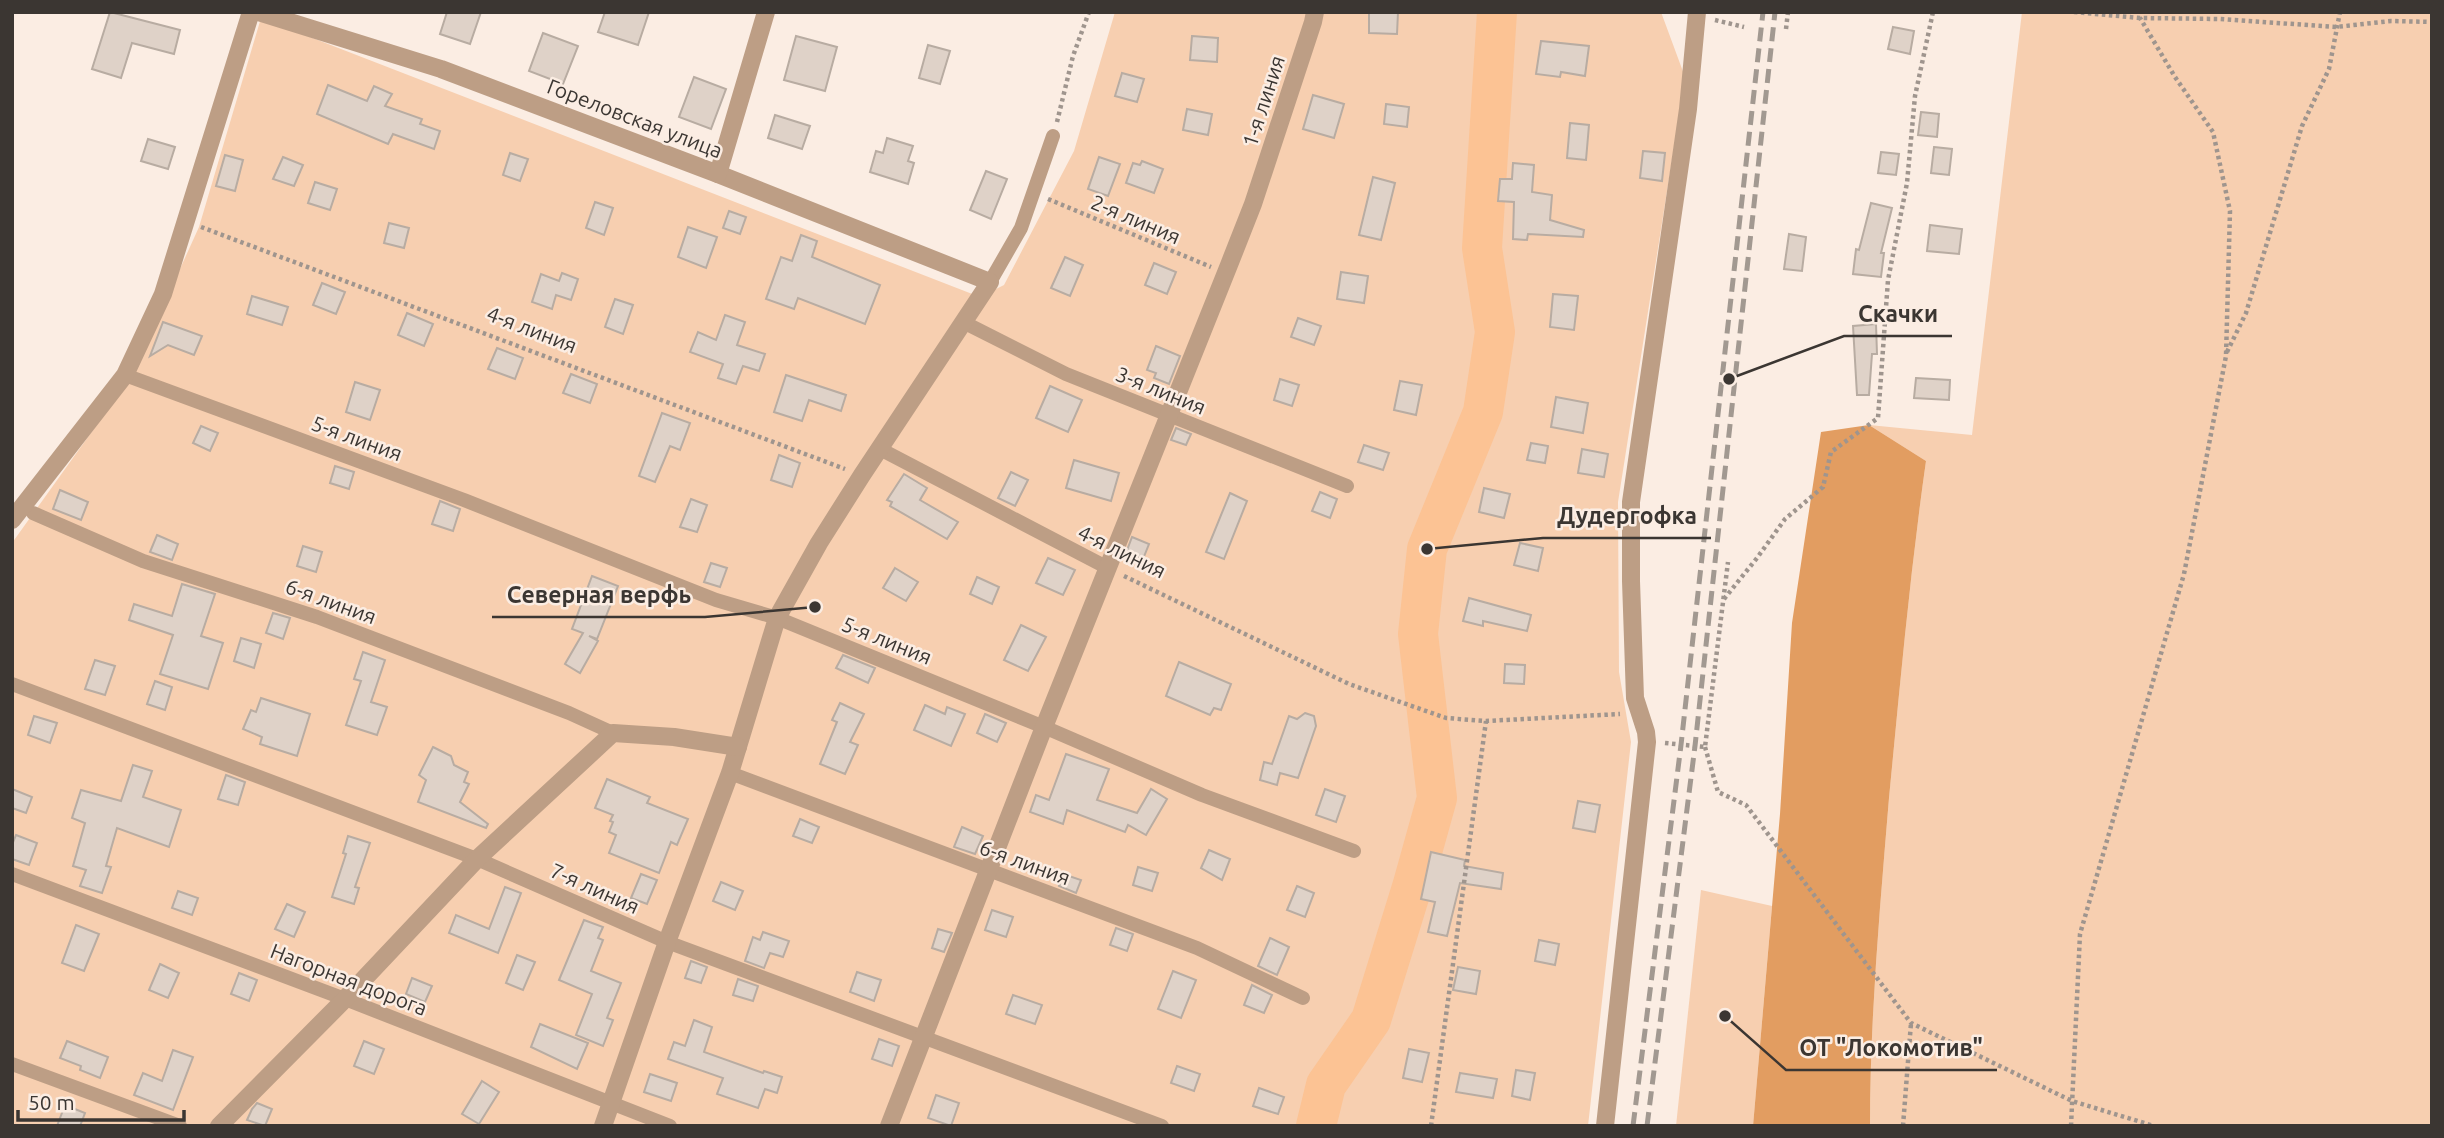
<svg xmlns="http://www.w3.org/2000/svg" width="2444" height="1138" font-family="Ubuntu,sans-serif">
  <rect width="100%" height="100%" fill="#fbede3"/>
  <g fill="#f7cfb0">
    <path d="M 1115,12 L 1661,12 L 1685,77 L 1618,502 L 1619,672 L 1631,742 L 1588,1126 L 12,1126 L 12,543 L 131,377 L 199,227 L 261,18 L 980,297 L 1004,285 L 1074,151 Z"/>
    <path d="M 2022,12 L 2432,12 L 2432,1126 L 1870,1126 C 1870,1016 1880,907 1889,798 C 1900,685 1910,573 1926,461 L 1869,425 L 1972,435 Z"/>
    <path d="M 1701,890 L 1772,906 L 1753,1126 L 1676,1126 Z"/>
  </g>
  <path fill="#e29d61" d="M 1869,425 L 1926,461 C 1910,573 1900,685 1889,798 C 1880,907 1870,1016 1870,1126 L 1753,1126 L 1780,814 L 1792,623 L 1821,432 Z"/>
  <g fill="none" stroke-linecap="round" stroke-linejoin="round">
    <path stroke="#fcc394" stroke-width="40" d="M 1316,1126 L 1326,1085 L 1371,1020 L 1413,884 L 1437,798 L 1418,634 L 1427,549 L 1483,412 L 1495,332 L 1482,248 L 1497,12"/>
  </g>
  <g fill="#dfd2c8" stroke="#b8aca2" stroke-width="2">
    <path d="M 110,12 L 180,30 L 174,54 L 132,43 L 121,78 L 92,69 Z"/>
    <path d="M 447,12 L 481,12 L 470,44 L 440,34 Z"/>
    <path d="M 605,12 L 649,12 L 638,45 L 598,32 Z"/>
    <path d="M 1369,12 L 1398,12 L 1397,34 L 1369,33 Z"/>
    <path d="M 1893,27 L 1914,31 L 1910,54 L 1888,49 Z"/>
    <path d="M 543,33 L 578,46 L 563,84 L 529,71 Z"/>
    <path d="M 796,36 L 837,47 L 825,91 L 784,80 Z"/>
    <path d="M 1192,36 L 1218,38 L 1217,62 L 1190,60 Z"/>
    <path d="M 1541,41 L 1589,46 L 1585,76 L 1561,72 L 1560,77 L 1536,74 Z"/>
    <path d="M 928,45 L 950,51 L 940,84 L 919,78 Z"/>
    <path d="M 1122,73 L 1144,79 L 1137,102 L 1115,96 Z"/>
    <path d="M 694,77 L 726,89 L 711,129 L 679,117 Z"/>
    <path d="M 328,85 L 367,101 L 374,86 L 392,94 L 385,106 L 422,119 L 420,124 L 440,131 L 434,149 L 393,134 L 388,144 L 317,114 Z"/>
    <path d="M 1313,95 L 1344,104 L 1334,138 L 1303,129 Z"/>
    <path d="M 1386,104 L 1409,107 L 1407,127 L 1384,124 Z"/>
    <path d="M 1187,109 L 1212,114 L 1208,135 L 1183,130 Z"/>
    <path d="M 1921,112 L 1939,114 L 1937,137 L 1918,135 Z"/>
    <path d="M 775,115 L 810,126 L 802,149 L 768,138 Z"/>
    <path d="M 1570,123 L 1589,125 L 1586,160 L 1567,158 Z"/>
    <path d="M 887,138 L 913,146 L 908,161 L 914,163 L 908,184 L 870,172 L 876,151 L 883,153 Z"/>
    <path d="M 148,139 L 175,147 L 168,169 L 141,161 Z"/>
    <path d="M 1934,147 L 1952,149 L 1949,175 L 1931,173 Z"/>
    <path d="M 1643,151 L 1665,153 L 1662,181 L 1640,178 Z"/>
    <path d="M 1881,152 L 1899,154 L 1896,175 L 1878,173 Z"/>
    <path d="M 510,153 L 528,159 L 520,181 L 503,175 Z"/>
    <path d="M 225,155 L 243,160 L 235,191 L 216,186 Z"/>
    <path d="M 283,157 L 303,165 L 294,186 L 273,179 Z"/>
    <path d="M 1099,157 L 1120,164 L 1108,196 L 1088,189 Z"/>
    <path d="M 1142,161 L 1163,169 L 1154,193 L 1126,183 L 1133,163 L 1140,165 Z"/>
    <path d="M 1513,163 L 1534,165 L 1532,192 L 1552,195 L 1550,220 L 1584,230 L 1583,237 L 1528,234 L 1527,240 L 1513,239 L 1514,202 L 1498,201 L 1500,179 L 1512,179 Z"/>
    <path d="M 986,171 L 1007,179 L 991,219 L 970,210 Z"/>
    <path d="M 1373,177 L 1395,183 L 1381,240 L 1359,235 Z"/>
    <path d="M 315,182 L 337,189 L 330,210 L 308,203 Z"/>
    <path d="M 595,202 L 613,208 L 604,235 L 586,228 Z"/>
    <path d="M 1871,203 L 1892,208 L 1881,253 L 1884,253 L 1881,277 L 1853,274 L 1856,249 L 1859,250 Z"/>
    <path d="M 729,211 L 746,217 L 740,234 L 723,228 Z"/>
    <path d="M 389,223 L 409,228 L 404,248 L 384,243 Z"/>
    <path d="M 1930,225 L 1962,229 L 1959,254 L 1927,251 Z"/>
    <path d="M 688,227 L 717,237 L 706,268 L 678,257 Z"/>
    <path d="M 1789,234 L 1806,237 L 1802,271 L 1784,269 Z"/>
    <path d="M 801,235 L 817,241 L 812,257 L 880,285 L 865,324 L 798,298 L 794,309 L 766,299 L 781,257 L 792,261 Z"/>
    <path d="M 1065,257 L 1083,265 L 1070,296 L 1051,288 Z"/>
    <path d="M 1154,263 L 1176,272 L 1167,294 L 1145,285 Z"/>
    <path d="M 1341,272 L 1368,276 L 1364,303 L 1337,299 Z"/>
    <path d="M 562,273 L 578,279 L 571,300 L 556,295 L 552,309 L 532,302 L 541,274 L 559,281 Z"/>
    <path d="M 322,283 L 345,292 L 336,314 L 313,305 Z"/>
    <path d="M 1553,294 L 1578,296 L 1574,330 L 1550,327 Z"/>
    <path d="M 252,296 L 288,307 L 282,325 L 247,314 Z"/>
    <path d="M 615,299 L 633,305 L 623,334 L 605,327 Z"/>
    <path d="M 407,313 L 433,324 L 424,346 L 398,335 Z"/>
    <path d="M 725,315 L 745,322 L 737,345 L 765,354 L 759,371 L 743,366 L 736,384 L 718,378 L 723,364 L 690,352 L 698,332 L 716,340 Z"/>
    <path d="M 1298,318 L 1321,326 L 1314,345 L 1291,337 Z"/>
    <path d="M 163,322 L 202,336 L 194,355 L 168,345 L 150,356 Z"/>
    <path d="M 1876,324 L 1877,354 L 1872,354 L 1869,395 L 1857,395 L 1853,326 Z"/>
    <path d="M 1156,346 L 1180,356 L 1169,384 L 1154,378 L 1156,373 L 1147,370 Z"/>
    <path d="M 497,348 L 523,358 L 515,379 L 488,369 Z"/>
    <path d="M 571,374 L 597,384 L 590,403 L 563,393 Z"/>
    <path d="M 786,375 L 846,395 L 841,411 L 809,400 L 802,421 L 774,412 Z"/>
    <path d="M 1916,378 L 1950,380 L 1949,400 L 1914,398 Z"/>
    <path d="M 1280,379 L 1299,385 L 1292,406 L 1274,400 Z"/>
    <path d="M 1400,381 L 1422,385 L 1416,415 L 1394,410 Z"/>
    <path d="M 355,382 L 380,390 L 370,420 L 346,412 Z"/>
    <path d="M 1050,386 L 1082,400 L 1068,432 L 1036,418 Z"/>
    <path d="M 1556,397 L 1588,403 L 1583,433 L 1551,427 Z"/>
    <path d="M 662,413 L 690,423 L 680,450 L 670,446 L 655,482 L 639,476 Z"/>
    <path d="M 201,426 L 218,433 L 210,451 L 193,443 Z"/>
    <path d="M 1176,428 L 1191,434 L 1186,445 L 1171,440 Z"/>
    <path d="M 1531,443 L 1548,446 L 1545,463 L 1527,460 Z"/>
    <path d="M 1364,445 L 1389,453 L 1383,470 L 1358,462 Z"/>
    <path d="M 1582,449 L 1608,454 L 1604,477 L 1578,473 Z"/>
    <path d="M 779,455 L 800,463 L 792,487 L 771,480 Z"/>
    <path d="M 1074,460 L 1119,473 L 1111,501 L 1066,488 Z"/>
    <path d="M 335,466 L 354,472 L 349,489 L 330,483 Z"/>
    <path d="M 1011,472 L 1028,480 L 1015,506 L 998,498 Z"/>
    <path d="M 904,474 L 927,488 L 920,500 L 958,522 L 947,539 L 890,506 L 892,502 L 887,500 Z"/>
    <path d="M 1484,488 L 1510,494 L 1504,518 L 1479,512 Z"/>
    <path d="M 60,490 L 88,502 L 81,520 L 53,509 Z"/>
    <path d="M 1320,492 L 1337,499 L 1330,518 L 1312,511 Z"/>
    <path d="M 1230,493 L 1247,501 L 1224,559 L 1206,552 Z"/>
    <path d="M 691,499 L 707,505 L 697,532 L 680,527 Z"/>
    <path d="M 440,501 L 460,509 L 453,531 L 432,524 Z"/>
    <path d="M 157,535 L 178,544 L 172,560 L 150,552 Z"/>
    <path d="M 1132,537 L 1149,544 L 1143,559 L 1126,553 Z"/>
    <path d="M 1520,543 L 1543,548 L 1538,571 L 1514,565 Z"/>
    <path d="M 303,546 L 322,552 L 316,572 L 297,566 Z"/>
    <path d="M 1048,558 L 1075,570 L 1063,595 L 1036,583 Z"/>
    <path d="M 711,563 L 727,568 L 720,587 L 704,582 Z"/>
    <path d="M 895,568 L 918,582 L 906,601 L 883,588 Z"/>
    <path d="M 592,576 L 618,586 L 597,639 L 589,636 L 598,641 L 580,673 L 565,664 L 583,633 L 572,629 Z"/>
    <path d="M 977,577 L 999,587 L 992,604 L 970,594 Z"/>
    <path d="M 182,584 L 215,594 L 201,636 L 223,643 L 208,689 L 160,674 L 173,635 L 129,620 L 134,604 L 172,616 Z"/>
    <path d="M 1469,598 L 1531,615 L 1527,631 L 1483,621 L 1483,626 L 1463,621 Z"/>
    <path d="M 273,613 L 290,618 L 283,639 L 266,633 Z"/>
    <path d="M 1021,625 L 1046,637 L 1028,671 L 1004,660 Z"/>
    <path d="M 241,638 L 261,644 L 254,668 L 234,661 Z"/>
    <path d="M 363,652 L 385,660 L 371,702 L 387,707 L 377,735 L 346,725 L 361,681 L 354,679 Z"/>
    <path d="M 843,655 L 875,668 L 868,683 L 836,668 Z"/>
    <path d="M 95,660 L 115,666 L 105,695 L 85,689 Z"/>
    <path d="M 1179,662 L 1231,684 L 1221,710 L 1214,708 L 1210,715 L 1166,696 Z"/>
    <path d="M 1505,664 L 1525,665 L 1524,684 L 1504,683 Z"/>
    <path d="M 155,681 L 172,687 L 165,710 L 147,704 Z"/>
    <path d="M 261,698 L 310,714 L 297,756 L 260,744 L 262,737 L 243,729 L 251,710 L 256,712 Z"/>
    <path d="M 840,703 L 864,714 L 850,742 L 858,745 L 845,774 L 820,764 L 837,722 L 832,720 Z"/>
    <path d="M 925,705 L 945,714 L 947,707 L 965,714 L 951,746 L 914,730 Z"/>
    <path d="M 1305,713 L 1314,716 L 1316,726 L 1298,778 L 1280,773 L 1277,785 L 1260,780 L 1264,762 L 1272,764 L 1289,716 L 1297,719 Z"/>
    <path d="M 985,714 L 1006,723 L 997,742 L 977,733 Z"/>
    <path d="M 34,716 L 57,723 L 50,743 L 28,735 Z"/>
    <path d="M 433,747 L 451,756 L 454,765 L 468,772 L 464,782 L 469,784 L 460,802 L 488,824 L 486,828 L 418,802 L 426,780 L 419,775 Z"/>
    <path d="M 1066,754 L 1109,769 L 1097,800 L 1137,813 L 1151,789 L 1167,799 L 1146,835 L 1128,825 L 1125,832 L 1067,810 L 1063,824 L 1030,812 L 1036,795 L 1049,800 Z"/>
    <path d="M 133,765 L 152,771 L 143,797 L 181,810 L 169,847 L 117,828 L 106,866 L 111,867 L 102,893 L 80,886 L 86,870 L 73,866 L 85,823 L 72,818 L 81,790 L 121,801 Z"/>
    <path d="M 226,775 L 245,782 L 238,805 L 218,799 Z"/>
    <path d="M 607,779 L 650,797 L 647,803 L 688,819 L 677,845 L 671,842 L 659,873 L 609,853 L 616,835 L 609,832 L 613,822 L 610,821 L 613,815 L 595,808 Z"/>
    <path d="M 12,789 L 32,797 L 26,813 L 12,808 Z"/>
    <path d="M 1325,789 L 1345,796 L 1336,822 L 1316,815 Z"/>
    <path d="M 1578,801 L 1600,805 L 1595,832 L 1573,828 Z"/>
    <path d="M 800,819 L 819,827 L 812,843 L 793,836 Z"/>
    <path d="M 962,827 L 983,836 L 975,854 L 954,847 Z"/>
    <path d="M 16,835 L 37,843 L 29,865 L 12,859 L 12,845 Z"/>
    <path d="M 348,836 L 370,843 L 355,887 L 359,888 L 354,904 L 332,897 L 346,854 L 343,853 Z"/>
    <path d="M 1209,850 L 1230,859 L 1222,880 L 1201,868 Z"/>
    <path d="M 1431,852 L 1465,860 L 1464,866 L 1503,873 L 1501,889 L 1460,883 L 1447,936 L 1428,932 L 1435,902 L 1421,899 Z"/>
    <path d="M 1138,867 L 1158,873 L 1152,891 L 1133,885 Z"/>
    <path d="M 641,874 L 657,880 L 647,904 L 631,898 Z"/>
    <path d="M 1063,874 L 1081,880 L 1076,893 L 1059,886 Z"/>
    <path d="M 721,882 L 743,891 L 735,910 L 713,901 Z"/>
    <path d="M 1297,886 L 1314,893 L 1305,917 L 1287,910 Z"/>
    <path d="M 505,887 L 521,893 L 498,953 L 449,933 L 456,915 L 489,929 Z"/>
    <path d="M 178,891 L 198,898 L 192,915 L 172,908 Z"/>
    <path d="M 287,904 L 305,912 L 294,937 L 275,929 Z"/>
    <path d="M 992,910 L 1013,917 L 1006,937 L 985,930 Z"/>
    <path d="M 584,920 L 603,927 L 598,938 L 603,940 L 591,971 L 621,983 L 607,1018 L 613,1020 L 603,1046 L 576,1035 L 592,994 L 559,980 Z"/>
    <path d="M 76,925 L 99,934 L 84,971 L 62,963 Z"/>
    <path d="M 1116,928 L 1133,934 L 1127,951 L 1110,945 Z"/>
    <path d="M 938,929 L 952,933 L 944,952 L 932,948 Z"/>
    <path d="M 763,932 L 789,941 L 783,957 L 770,953 L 764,968 L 745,961 L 753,937 L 760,940 Z"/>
    <path d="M 1270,938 L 1289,947 L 1277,975 L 1258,966 Z"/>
    <path d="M 1539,940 L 1559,944 L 1555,965 L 1535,961 Z"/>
    <path d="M 517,955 L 535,962 L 523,990 L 506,983 Z"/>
    <path d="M 691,961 L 707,967 L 701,983 L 685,978 Z"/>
    <path d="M 160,964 L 179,973 L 168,998 L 149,990 Z"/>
    <path d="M 1458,967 L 1480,971 L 1476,994 L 1453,990 Z"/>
    <path d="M 1173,971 L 1196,980 L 1181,1018 L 1158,1009 Z"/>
    <path d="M 857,972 L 881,980 L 874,1001 L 850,992 Z"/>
    <path d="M 239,973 L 257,980 L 249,1001 L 231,994 Z"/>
    <path d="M 412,978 L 432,986 L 425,1002 L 406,994 Z"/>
    <path d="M 738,979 L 758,986 L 753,1001 L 733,995 Z"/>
    <path d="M 1252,985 L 1272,995 L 1264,1013 L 1244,1005 Z"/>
    <path d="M 1013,995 L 1042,1005 L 1035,1024 L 1006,1014 Z"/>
    <path d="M 694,1020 L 712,1027 L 704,1052 L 763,1073 L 764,1071 L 782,1077 L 777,1093 L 765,1089 L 758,1108 L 717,1094 L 723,1078 L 668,1059 L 674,1042 L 685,1046 Z"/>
    <path d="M 540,1024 L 588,1043 L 577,1069 L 531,1047 Z"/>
    <path d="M 879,1039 L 899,1046 L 892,1066 L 872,1059 Z"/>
    <path d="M 67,1041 L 108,1057 L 100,1078 L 80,1070 L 81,1066 L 60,1058 Z"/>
    <path d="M 364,1041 L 384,1049 L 374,1074 L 354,1066 Z"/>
    <path d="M 1409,1049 L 1429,1053 L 1422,1082 L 1403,1078 Z"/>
    <path d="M 173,1050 L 193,1057 L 173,1110 L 134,1095 L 143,1073 L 162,1081 Z"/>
    <path d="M 1177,1066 L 1200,1074 L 1194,1091 L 1171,1083 Z"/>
    <path d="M 1516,1070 L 1535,1073 L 1530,1100 L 1512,1096 Z"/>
    <path d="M 1460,1073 L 1497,1079 L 1493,1098 L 1456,1092 Z"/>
    <path d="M 650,1074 L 677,1083 L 671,1101 L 644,1092 Z"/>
    <path d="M 482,1081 L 499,1092 L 479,1124 L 462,1114 Z"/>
    <path d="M 1259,1088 L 1284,1097 L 1278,1114 L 1253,1106 Z"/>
    <path d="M 936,1095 L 959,1103 L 951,1126 L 928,1118 Z"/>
    <path d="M 257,1103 L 272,1109 L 265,1126 L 247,1120 L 252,1109 Z"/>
    <path d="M 65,1105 L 85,1113 L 80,1126 L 57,1126 Z"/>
  </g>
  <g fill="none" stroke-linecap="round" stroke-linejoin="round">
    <g stroke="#9f958e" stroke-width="4.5" stroke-dasharray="3.5 3.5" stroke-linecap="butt">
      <path d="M 2074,12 L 2140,18 L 2220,19 L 2336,27 L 2391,21 L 2432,22"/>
      <path d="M 1715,20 L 1744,27"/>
      <path d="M 1786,29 L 1788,12"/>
      <path d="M 1057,122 L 1073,56 L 1089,12"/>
      <path d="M 1048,199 L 1211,267"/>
      <path d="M 201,227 L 845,469"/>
      <path d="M 2227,352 L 2246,313 L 2302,126 L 2329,69 L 2340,12"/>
      <path d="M 1124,576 L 1349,684 L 1446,718 L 1486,721 L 1620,714"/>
      <path d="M 1724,599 L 1757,558 L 1785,519 L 1823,487 L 1831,452 L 1878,418 L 1888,280 L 1907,183 L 1915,96 L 1933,12"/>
      <path d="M 1665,743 L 1705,747 L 1728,562"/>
      <path d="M 1705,747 L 1718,792 L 1746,805 L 1911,1023 L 2072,1101 L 2154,1126"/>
      <path d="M 1431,1126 L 1486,721"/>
      <path d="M 1903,1126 L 1911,1023"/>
      <path d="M 2071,1126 L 2080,934 L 2184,574 L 2226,356 L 2230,211 L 2213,132 L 2175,77 L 2140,18 L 2139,12"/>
    </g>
    <g stroke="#bd9e85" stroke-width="14">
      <path d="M 990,282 L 1021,228 L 1053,136"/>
      <path d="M 963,322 L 1066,374 L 1347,486"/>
      <path d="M 125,375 L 464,500 L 716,600 L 777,618 L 1044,727 L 1202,795 L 1354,851"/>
      <path d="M 880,449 L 1108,568"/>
      <path d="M 33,513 L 143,561 L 317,617 L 569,713 L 613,733"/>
      <path d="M 12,684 L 477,859 L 667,942 L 1162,1126"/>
      <path d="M 730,773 L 1197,948 L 1303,998"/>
      <path d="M 12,874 L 345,999 L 670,1126"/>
      <path d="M 12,1064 L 180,1126"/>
    </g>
    <g stroke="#bd9e85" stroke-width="18">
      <path d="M 258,12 L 441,69 L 718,174 L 990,282 L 862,475 L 819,543 L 777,618 L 730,773 L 667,942 L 603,1126"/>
      <path d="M 718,174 L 766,12"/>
      <path d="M 12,520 L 125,375 L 163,294 L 251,12"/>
      <path d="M 219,1126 L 345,999 L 477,859 L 613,733 L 674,737 L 738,747"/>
      <path d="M 889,1126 L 1044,727 L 1229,265 L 1253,204 L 1313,22 L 1315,12"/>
      <path d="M 1605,1126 L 1647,742 L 1646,732 L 1635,698 L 1631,581 L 1631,502 L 1688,109 L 1697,12"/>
    </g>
    <g stroke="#a29991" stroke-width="5" stroke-dasharray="14 7" stroke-linecap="butt">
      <path d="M 1633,1126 L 1681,745 L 1763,12"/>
      <path d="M 1647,1126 L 1695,746 L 1775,12"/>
    </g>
  </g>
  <g text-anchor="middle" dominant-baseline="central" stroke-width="5" stroke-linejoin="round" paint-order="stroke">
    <g font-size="21" fill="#3b3632" stroke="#fbede3">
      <text transform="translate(1263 101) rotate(-72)">1-я линия</text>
      <text transform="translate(635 118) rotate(21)">Гореловская улица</text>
      <text transform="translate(1136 219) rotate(23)">2-я линия</text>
      <text transform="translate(532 329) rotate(21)">4-я линия</text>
      <text transform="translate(1161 390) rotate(22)">3-я линия</text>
      <text transform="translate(357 438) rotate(20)">5-я линия</text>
      <text transform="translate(1122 551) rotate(26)">4-я линия</text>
      <text transform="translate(331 601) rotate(20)">6-я линия</text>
      <text transform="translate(887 640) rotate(22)">5-я линия</text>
      <text transform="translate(1025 862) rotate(20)">6-я линия</text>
      <text transform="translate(595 888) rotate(24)">7-я линия</text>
      <text transform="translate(349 979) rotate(21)">Нагорная дорога</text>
    </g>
  </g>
  <path fill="none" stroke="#3b3632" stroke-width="2.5" d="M1729 379L1844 336H1952M1427 549L1543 538H1711M815 607L705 617H492M1725 1016L1786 1070H1997"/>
  <g fill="#3b3632" stroke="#fbede3" stroke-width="2.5">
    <circle cx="1729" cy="379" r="7"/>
    <circle cx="1427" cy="549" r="7"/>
    <circle cx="815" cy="607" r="7"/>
    <circle cx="1725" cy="1016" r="7"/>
  </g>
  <g font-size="23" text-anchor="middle" font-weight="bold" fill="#3b3632" stroke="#fbede3" stroke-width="5" stroke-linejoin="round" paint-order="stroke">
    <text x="1898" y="322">Скачки</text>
    <text x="1627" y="524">Дудергофка</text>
    <text x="599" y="603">Северная верфь</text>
    <text x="1891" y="1056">ОТ "Локомотив"</text>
  </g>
  <rect width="2444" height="1138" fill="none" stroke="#3b3632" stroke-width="28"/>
  <path d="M18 1110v10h166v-10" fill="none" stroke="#3b3632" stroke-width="3.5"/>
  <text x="28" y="1110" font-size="21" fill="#3b3632" stroke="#fbede3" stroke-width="5" paint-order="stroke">50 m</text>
</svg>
